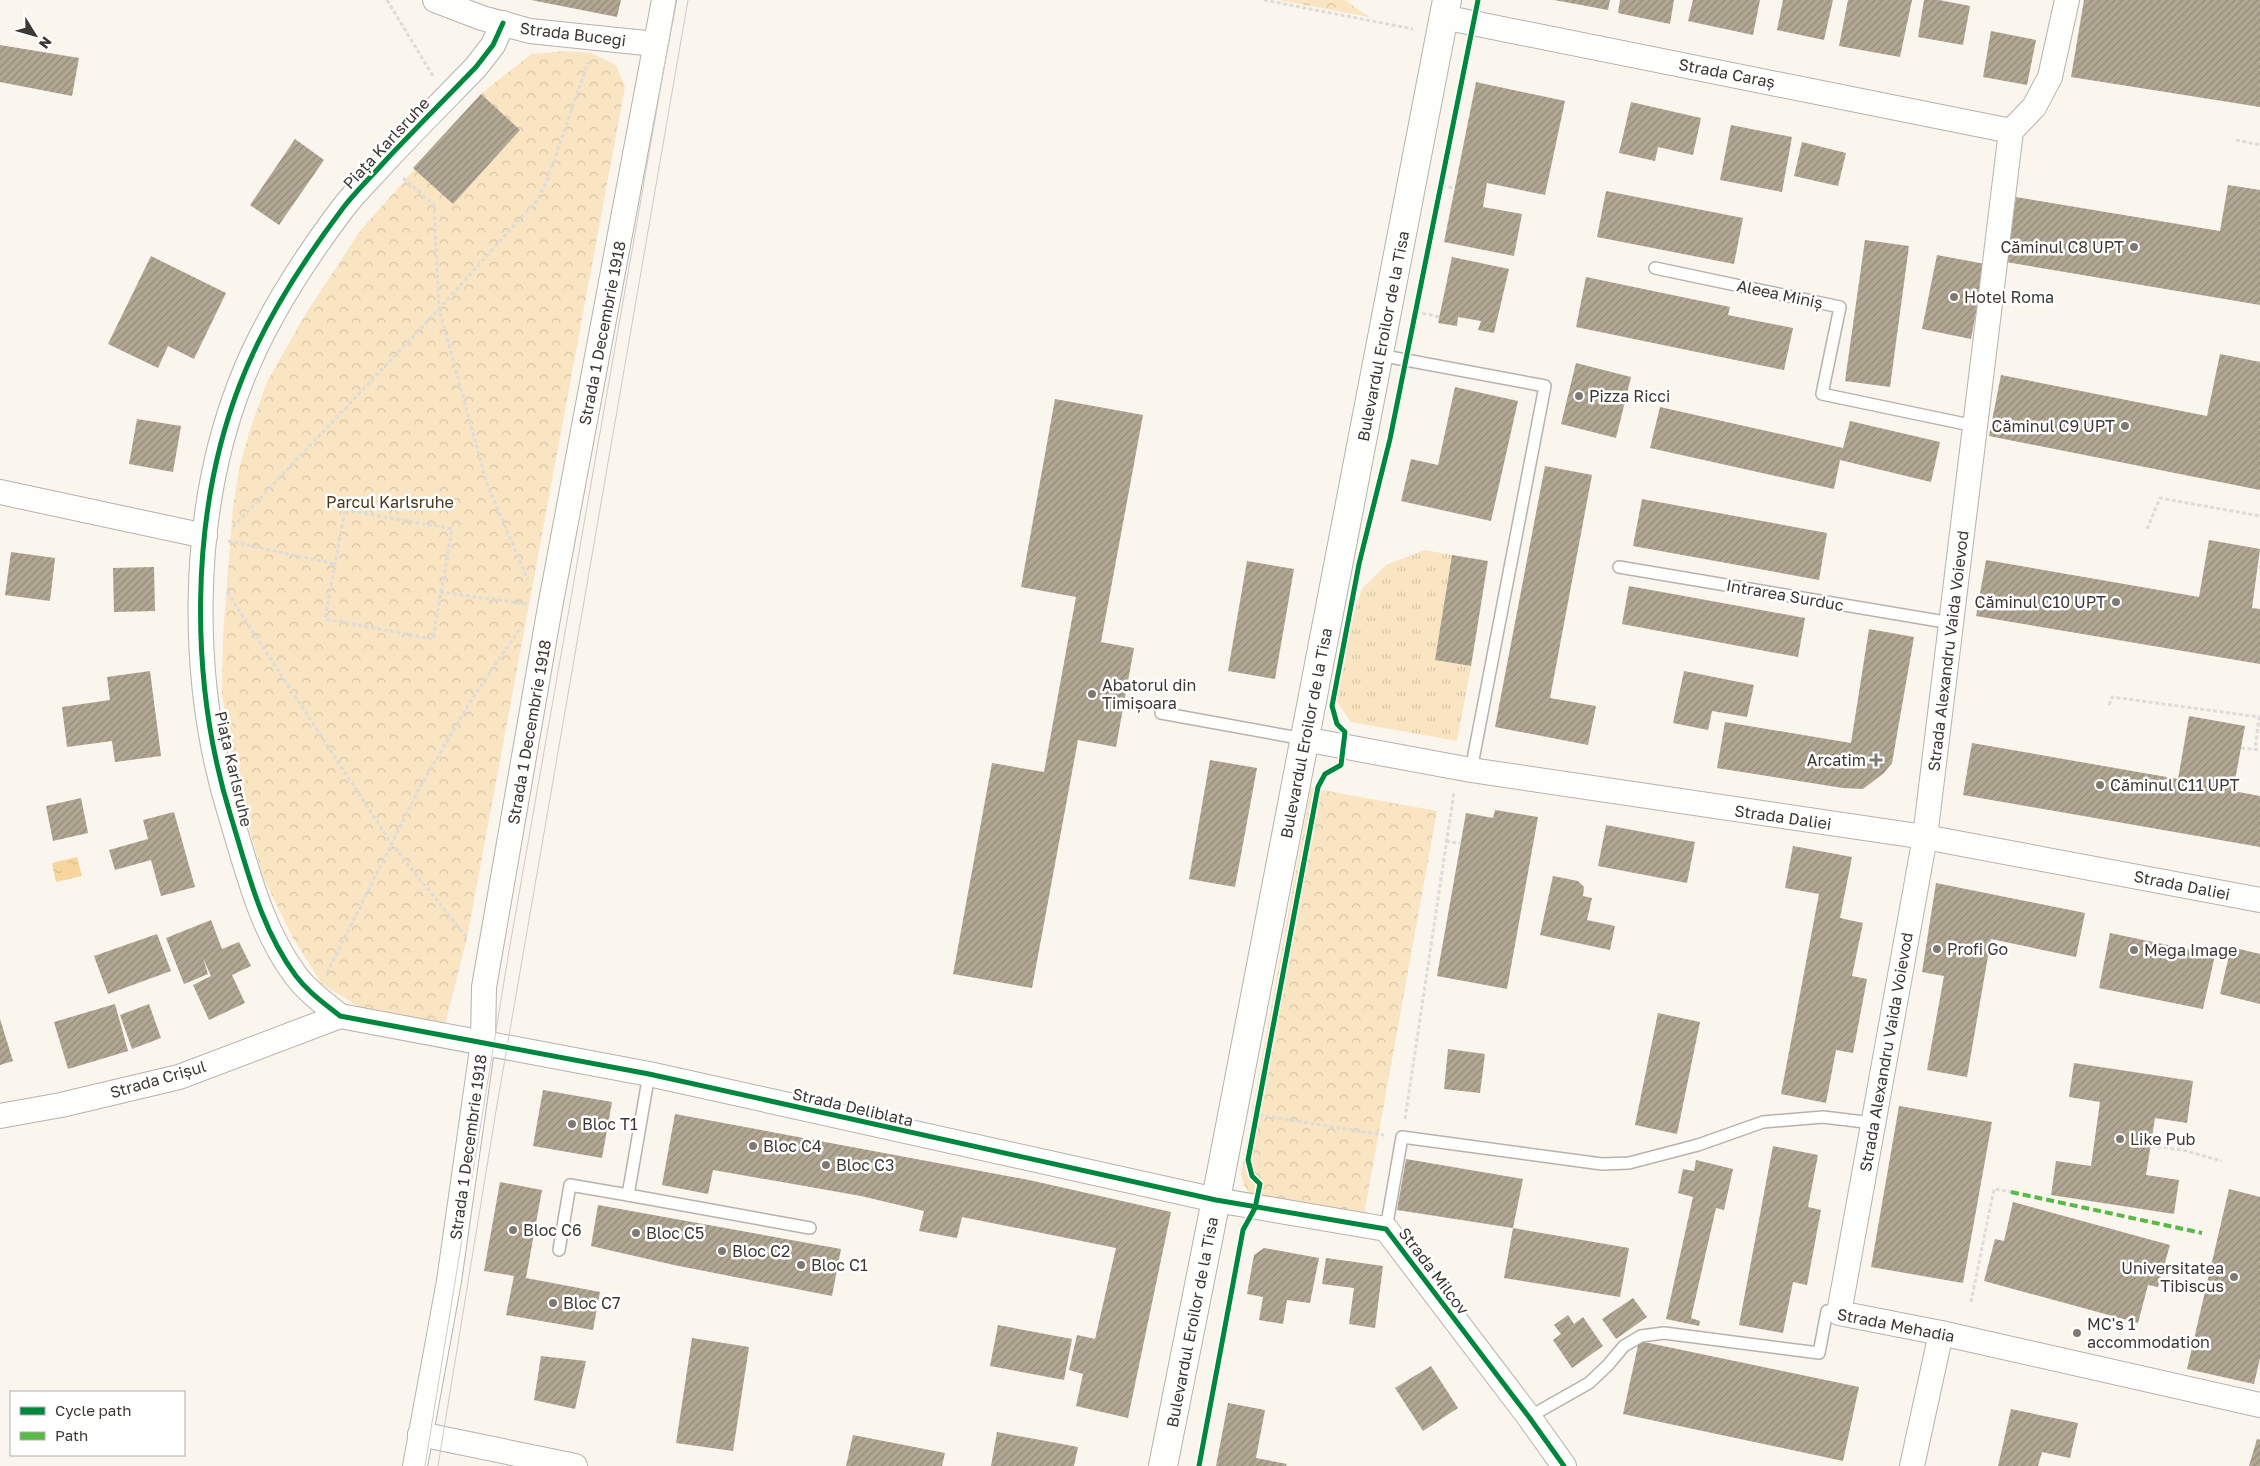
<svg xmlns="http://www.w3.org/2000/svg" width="2260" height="1466" font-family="'Golos Text',sans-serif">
  <defs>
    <pattern id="grass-tufts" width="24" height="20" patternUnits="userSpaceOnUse" patternTransform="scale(1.25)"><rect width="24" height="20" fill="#fae5c2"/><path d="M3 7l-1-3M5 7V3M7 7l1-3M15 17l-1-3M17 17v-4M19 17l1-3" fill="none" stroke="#d7c5a7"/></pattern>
    <pattern id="park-crowns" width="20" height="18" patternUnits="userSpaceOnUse" patternTransform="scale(1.25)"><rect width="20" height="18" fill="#fae5c2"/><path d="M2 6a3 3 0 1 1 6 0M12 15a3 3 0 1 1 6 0" fill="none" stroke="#d7c5a7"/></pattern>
    <pattern id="water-ripples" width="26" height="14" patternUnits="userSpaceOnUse" patternTransform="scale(1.25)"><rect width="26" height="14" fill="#f6d69d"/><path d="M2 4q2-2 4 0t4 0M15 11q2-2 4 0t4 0" fill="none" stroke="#d4b888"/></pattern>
    <pattern id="building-hatch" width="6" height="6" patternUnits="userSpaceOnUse" patternTransform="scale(1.25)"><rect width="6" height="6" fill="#b1a793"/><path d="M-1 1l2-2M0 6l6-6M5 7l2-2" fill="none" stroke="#918979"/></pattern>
  </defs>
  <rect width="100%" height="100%" fill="#faf5ed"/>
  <path fill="url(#grass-tufts)" d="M 1425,550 L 1452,555 L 1435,660 L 1471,666 L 1457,741 L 1351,722 L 1337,702 L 1352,618 L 1362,589 L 1386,565 Z"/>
  <g fill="url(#park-crowns)">
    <path d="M 1279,0 L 1345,0 L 1369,17 Z"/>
    <path d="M 564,51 L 591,53 L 616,65 L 625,87 L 467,938 L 444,1028 L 367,1012 L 322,984 L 293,938 L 263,877 L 238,789 L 222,695 L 223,636 L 233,507 L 239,469 L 250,430 L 267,382 L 305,315 L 360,231 L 481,94 L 531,54 Z"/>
    <path d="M 1311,788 L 1437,811 L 1363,1220 L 1250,1194 L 1244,1185 L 1241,1174 Z"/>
  </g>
  <path fill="url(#water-ripples)" d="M 77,857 L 82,876 L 56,882 L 52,863 Z"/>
  <g fill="url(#building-hatch)">
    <path d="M 531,0 L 621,0 L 617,17 Z"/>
    <path d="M 1554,0 L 1610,0 L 1608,10 Z"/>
    <path d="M 1620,0 L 1674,0 L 1670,24 L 1618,13 Z"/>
    <path d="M 1693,0 L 1760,0 L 1753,35 L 1688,21 Z"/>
    <path d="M 1783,0 L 1833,0 L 1824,40 L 1777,30 Z"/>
    <path d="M 1848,0 L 1912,0 L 1900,57 L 1839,46 Z"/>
    <path d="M 1924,0 L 1939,0 L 1970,6 L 1963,45 L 1918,37 Z"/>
    <path d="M 2084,0 L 2260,0 L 2260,107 L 2071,77 Z"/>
    <path d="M 1991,31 L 2036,40 L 2027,85 L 1983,77 Z"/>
    <path d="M 0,45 L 79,58 L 72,96 L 0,82 Z"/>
    <path d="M 1476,82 L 1565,101 L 1545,195 L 1487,183 L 1483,207 L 1522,214 L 1514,256 L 1444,242 Z"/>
    <path d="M 481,94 L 520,130 L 453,204 L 413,168 Z"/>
    <path d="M 1631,102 L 1701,118 L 1693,155 L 1658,147 L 1655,161 L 1619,153 Z"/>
    <path d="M 1731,125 L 1792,137 L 1782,192 L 1720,180 Z"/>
    <path d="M 295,139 L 324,160 L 279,225 L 250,205 Z"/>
    <path d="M 1802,142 L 1846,153 L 1838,186 L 1794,176 Z"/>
    <path d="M 2228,185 L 2260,190 L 2260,305 L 2006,262 L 2016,197 L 2220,231 Z"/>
    <path d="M 1606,191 L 1743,218 L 1734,264 L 1597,237 Z"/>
    <path d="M 1865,240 L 1909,246 L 1890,387 L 1845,381 Z"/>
    <path d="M 1937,255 L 1985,264 L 1971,339 L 1922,329 Z"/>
    <path d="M 151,256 L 226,293 L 194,359 L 168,346 L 158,368 L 108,344 Z"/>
    <path d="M 1452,257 L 1509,269 L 1494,333 L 1478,330 L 1481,321 L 1458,317 L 1457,326 L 1438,323 Z"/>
    <path d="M 1586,277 L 1730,307 L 1728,315 L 1793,328 L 1784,370 L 1576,327 Z"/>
    <path d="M 2220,354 L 2260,362 L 2260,490 L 1989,436 L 2001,375 L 2207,416 Z"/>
    <path d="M 1576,363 L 1631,377 L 1616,438 L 1561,424 Z"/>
    <path d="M 1455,387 L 1518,401 L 1491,521 L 1401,501 L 1411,459 L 1438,465 Z"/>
    <path d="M 1055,399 L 1143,415 L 1101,642 L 1134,648 L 1116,747 L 1078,740 L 1032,988 L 953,974 L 992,763 L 1044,772 L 1076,597 L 1021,587 Z"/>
    <path d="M 1660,407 L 1843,448 L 1850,421 L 1940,442 L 1931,482 L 1840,460 L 1834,489 L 1650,448 Z"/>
    <path d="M 137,419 L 181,426 L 173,472 L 129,464 Z"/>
    <path d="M 1545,466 L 1592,475 L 1550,698 L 1596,706 L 1588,745 L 1495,727 Z"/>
    <path d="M 1642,499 L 1827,533 L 1819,580 L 1633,546 Z"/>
    <path d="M 2209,540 L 2260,549 L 2252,608 L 2260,609 L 2260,664 L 1976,616 L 1986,560 L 2199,597 Z"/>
    <path d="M 11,552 L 55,558 L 50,601 L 5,595 Z"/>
    <path d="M 1452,555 L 1488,561 L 1471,666 L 1435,660 Z"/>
    <path d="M 1247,561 L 1294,569 L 1275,679 L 1228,671 Z"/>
    <path d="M 154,567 L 155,611 L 114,612 L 113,568 Z"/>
    <path d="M 1629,586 L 1805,618 L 1798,657 L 1622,624 Z"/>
    <path d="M 1869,629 L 1914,637 L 1892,763 L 1884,773 L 1863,789 L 1843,788 L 1717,768 L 1725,722 L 1851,743 Z"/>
    <path d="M 150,671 L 161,756 L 115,762 L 112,741 L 67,747 L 62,707 L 110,700 L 107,677 Z"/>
    <path d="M 1684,671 L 1754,685 L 1747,717 L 1712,711 L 1708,730 L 1673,723 Z"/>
    <path d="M 2189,716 L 2245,726 L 2233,791 L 2260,796 L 2260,847 L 1963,795 L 1972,743 L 2178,779 Z"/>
    <path d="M 1210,760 L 1257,768 L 1235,887 L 1189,879 Z"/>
    <path d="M 81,798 L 88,833 L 53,841 L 46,806 Z"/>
    <path d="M 1495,810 L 1538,817 L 1507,989 L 1437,976 L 1466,813 L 1493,818 Z"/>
    <path d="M 174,812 L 195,887 L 161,896 L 151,860 L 115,870 L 109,850 L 148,839 L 143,820 Z"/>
    <path d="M 1606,825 L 1695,842 L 1687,883 L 1598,866 Z"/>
    <path d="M 1793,846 L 1852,857 L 1840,918 L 1863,923 L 1852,976 L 1867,979 L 1853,1053 L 1836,1050 L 1826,1103 L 1781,1094 L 1819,894 L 1785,888 Z"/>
    <path d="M 1553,876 L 1578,881 L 1584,887 L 1583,896 L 1592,898 L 1587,920 L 1615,926 L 1610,950 L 1540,935 Z"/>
    <path d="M 1936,883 L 2085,913 L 2076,957 L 1991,939 L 1967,1077 L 1927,1070 L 1944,976 L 1922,972 Z"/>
    <path d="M 211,920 L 222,949 L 239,942 L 251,966 L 232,975 L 245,1003 L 209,1020 L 193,985 L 211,976 L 203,958 L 208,974 L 184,984 L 166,938 Z"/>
    <path d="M 2110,933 L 2215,955 L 2203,1009 L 2099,988 Z"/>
    <path d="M 157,934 L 171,971 L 108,994 L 94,956 Z"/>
    <path d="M 2231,947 L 2260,954 L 2260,1004 L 2220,994 Z"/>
    <path d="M 115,1004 L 128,1051 L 68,1069 L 54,1022 Z"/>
    <path d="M 149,1004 L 161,1038 L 132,1049 L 120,1015 Z"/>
    <path d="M 1658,1013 L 1700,1022 L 1677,1134 L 1635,1125 Z"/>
    <path d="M 0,1019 L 13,1061 L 0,1065 Z"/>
    <path d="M 1448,1049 L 1485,1054 L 1480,1093 L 1444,1089 Z"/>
    <path d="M 2074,1063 L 2193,1081 L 2187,1123 L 2155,1118 L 2146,1175 L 2179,1180 L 2174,1214 L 2051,1195 L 2056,1161 L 2091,1166 L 2100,1102 L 2069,1097 Z"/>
    <path d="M 543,1090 L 612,1102 L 602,1158 L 533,1146 Z"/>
    <path d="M 1899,1106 L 1992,1122 L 1963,1283 L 1871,1267 Z"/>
    <path d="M 675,1114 L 1029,1180 L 1171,1212 L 1128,1418 L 1076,1406 L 1083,1374 L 1069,1370 L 1077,1335 L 1095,1339 L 1116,1248 L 962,1217 L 957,1238 L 919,1231 L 924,1211 L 861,1196 L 713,1170 L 708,1194 L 662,1185 Z"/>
    <path d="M 1773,1146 L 1818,1155 L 1808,1207 L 1821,1210 L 1807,1285 L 1793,1282 L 1783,1333 L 1739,1325 Z"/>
    <path d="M 1406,1159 L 1523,1179 L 1513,1228 L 1397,1210 Z"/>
    <path d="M 1696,1160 L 1733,1169 L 1724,1210 L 1716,1208 L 1691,1318 L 1700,1321 L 1699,1326 L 1666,1319 L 1693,1197 L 1678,1193 L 1683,1169 L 1694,1171 Z"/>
    <path d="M 500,1182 L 542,1190 L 526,1278 L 600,1292 L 593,1330 L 506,1315 L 514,1276 L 484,1271 Z"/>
    <path d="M 2229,1189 L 2260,1197 L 2260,1358 L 2254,1384 L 2187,1369 Z"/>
    <path d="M 2013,1202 L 2170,1245 L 2158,1287 L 2148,1285 L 2138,1323 L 1984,1281 L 1995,1239 L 2004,1241 Z"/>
    <path d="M 598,1205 L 841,1249 L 832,1296 L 674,1265 L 591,1246 Z"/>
    <path d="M 1513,1228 L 1629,1248 L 1620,1297 L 1504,1278 Z"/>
    <path d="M 1264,1248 L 1319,1258 L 1310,1303 L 1287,1300 L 1283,1324 L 1259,1320 L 1263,1297 L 1247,1294 L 1254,1255 Z"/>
    <path d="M 1326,1258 L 1383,1266 L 1375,1328 L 1349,1324 L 1354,1288 L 1322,1284 Z"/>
    <path d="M 1633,1298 L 1647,1317 L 1616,1339 L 1602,1319 Z"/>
    <path d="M 1568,1315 L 1574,1324 L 1583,1317 L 1603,1346 L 1572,1368 L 1553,1340 L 1561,1334 L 1554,1325 Z"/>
    <path d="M 998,1325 L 1072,1339 L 1064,1380 L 990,1366 Z"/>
    <path d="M 692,1338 L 749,1347 L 733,1451 L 676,1443 Z"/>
    <path d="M 1639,1341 L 1859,1387 L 1843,1461 L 1623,1414 Z"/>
    <path d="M 541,1356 L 586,1361 L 575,1409 L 534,1400 Z"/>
    <path d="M 1431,1366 L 1458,1408 L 1423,1431 L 1395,1388 Z"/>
    <path d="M 1228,1403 L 1265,1410 L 1256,1458 L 1287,1464 L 1286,1466 L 1216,1466 Z"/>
    <path d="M 2011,1409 L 2078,1423 L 2070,1458 L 2042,1452 L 2038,1466 L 1998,1466 Z"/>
    <path d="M 997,1432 L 1078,1447 L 1074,1466 L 991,1466 Z"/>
    <path d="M 853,1435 L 945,1453 L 942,1466 L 846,1466 Z"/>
    <path d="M 2257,1439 L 2260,1440 L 2260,1466 L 2249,1466 Z"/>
  </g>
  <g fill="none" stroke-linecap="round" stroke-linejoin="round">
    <g stroke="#b6b2ad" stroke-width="14">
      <g id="lane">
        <path d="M 1655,268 L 1840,307 L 1822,394 L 1975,426"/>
        <path d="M 1379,355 L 1545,386 L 1471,770"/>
        <path d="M 1619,567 L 1951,623"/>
        <path d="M 1161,713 L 1304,739"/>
        <path d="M 649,1074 L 628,1195 L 810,1228"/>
        <path d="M 1386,1229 L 1402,1137 L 1602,1164 L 1629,1163 L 1698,1145 L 1763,1122 L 1823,1117 L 1873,1123"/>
        <path d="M 559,1250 L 570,1185 L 628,1195"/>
        <path d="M 1529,1417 L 1589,1383 L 1608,1365 L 1624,1346 L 1641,1336 L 1664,1333 L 1819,1353 L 1827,1311 L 1839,1313"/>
      </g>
    </g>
    <g stroke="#b6b2ad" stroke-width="26">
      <g id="street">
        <path d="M 435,0 L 482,18 L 530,31 L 655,44"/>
        <path d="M 2067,0 L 2050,77 L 2034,107 L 2011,131 L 1925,837 L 1839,1313 L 1941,1333 L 2260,1405"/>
        <path d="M 1443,17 L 2011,131"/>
        <path d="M 503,23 L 493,45 L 476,67 C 446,98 416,128 386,160 C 372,176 356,191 343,208 C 303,261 264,321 240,384 C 189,516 189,682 231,817 C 248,872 261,929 296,976 C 308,992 324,1003 340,1016 L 649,1074 L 1216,1200 L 1386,1229 L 1529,1417 L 1564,1466"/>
        <path d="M 0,492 L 205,536"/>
        <path d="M 1304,739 L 1471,770 L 1925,837 L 2260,900"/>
        <path d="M 0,1116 L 61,1105 L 179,1077 L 340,1016"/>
        <path d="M 420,1434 L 575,1466"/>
        <path d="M 415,1466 L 449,1281 L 483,1042 L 484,987 L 550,607 L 664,0"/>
        <path d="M 1912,1466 L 1941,1333"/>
      </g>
    </g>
    <g stroke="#b6b2ad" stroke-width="30">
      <path id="secondary" d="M 1163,1466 L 1211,1225 L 1447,0"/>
    </g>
    <g stroke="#dedcd9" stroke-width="3" stroke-dasharray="4 2.5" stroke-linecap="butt">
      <path d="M 387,0 L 433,76"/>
      <path d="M 1264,0 L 1413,29"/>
      <path d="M 2236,140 L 2260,145"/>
      <path d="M 403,178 L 434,205 L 439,309 L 487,484 L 528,580"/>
      <path d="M 1442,186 L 1454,188"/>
      <path d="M 1416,312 L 1440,317"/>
      <path d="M 345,510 L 452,529 L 433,639 L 325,619 Z"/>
      <path d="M 233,527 L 439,309 L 537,200 L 547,181 L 588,62"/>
      <path d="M 2147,529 L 2160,498 L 2260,516"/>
      <path d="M 228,541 L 335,564"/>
      <path d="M 2259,567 L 2260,567"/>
      <path d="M 227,592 L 391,843 L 467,938"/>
      <path d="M 440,592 L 527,604"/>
      <path d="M 2109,705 L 2112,697 L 2259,717 L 2255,750"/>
      <path d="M 2241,748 L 2260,750"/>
      <path d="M 1446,841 L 1461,844"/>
      <path d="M 327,973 L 420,787 L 470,702 L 519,630"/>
      <path d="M 1259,1115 L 1384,1135"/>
      <path d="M 1405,1119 L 1454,792"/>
      <path d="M 2151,1146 L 2183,1150 L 2222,1161"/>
      <path d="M 1971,1302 L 1994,1189 L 2011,1192"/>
    </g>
    <use href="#lane" stroke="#fefefc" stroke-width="11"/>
    <use href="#street" stroke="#fefefc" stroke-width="24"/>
    <use href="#secondary" stroke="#fefefc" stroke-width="28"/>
    <g stroke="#cccbc9" stroke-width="1">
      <path d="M 425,1466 L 509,951 L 676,0"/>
      <path d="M 438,1466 L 497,1105 L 688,0"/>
    </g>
    <path stroke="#58b947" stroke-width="4" stroke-dasharray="8 4" stroke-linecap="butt" d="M 2011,1192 L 2202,1233"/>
    <g stroke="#fff" stroke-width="8">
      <g id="cycleway">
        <path d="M 503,23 L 493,45 L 476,67 C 446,98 416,128 386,160 C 372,176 356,191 343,208 C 303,261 264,321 240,384 C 189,516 189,682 231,817 C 248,872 261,929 296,976 C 308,992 324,1003 340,1016 L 649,1074 L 1216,1200 L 1386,1229 L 1529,1417 L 1564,1466"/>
        <path d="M 1199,1466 L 1243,1230 L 1255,1208 L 1260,1184 L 1252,1176 L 1248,1160 L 1318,787 L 1325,774 L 1341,765 L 1345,732 L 1337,724 L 1332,706 L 1359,564 L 1390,439 L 1478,0"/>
      </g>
    </g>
    <use href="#cycleway" stroke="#00873e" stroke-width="5"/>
  </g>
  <g fill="#7e7a73" stroke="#fff" stroke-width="2">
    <circle cx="2134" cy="247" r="5"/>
    <circle cx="1954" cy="297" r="5"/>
    <circle cx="1579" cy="396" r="5"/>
    <circle cx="2125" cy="426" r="5"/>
    <circle cx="2116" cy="602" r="5"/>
    <circle cx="1092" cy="694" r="5"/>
    <path d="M1873.5 752.5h5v5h5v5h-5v5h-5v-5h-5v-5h5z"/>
    <circle cx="2100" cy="785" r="5"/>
    <circle cx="1937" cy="949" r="5"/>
    <circle cx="2134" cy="950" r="5"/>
    <circle cx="572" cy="1124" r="5"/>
    <circle cx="2120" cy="1139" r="5"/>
    <circle cx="753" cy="1146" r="5"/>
    <circle cx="826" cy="1165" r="5"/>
    <circle cx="513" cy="1230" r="5"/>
    <circle cx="636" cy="1233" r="5"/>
    <circle cx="722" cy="1251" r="5"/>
    <circle cx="801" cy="1265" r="5"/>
    <circle cx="2234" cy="1277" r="5"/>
    <circle cx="553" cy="1303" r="5"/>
    <circle cx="2077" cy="1333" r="5"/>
  </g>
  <g text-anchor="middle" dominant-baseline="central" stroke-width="5" stroke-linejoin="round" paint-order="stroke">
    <g font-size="16" fill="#3c3832" stroke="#fff">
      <text transform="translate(573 34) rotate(7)">Strada Bucegi</text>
      <text transform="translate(1727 73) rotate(11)">Strada Caraș</text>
      <text transform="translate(386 143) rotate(-47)">Piața Karlsruhe</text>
      <text transform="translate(1780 294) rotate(12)">Aleea Miniș</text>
      <text transform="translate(602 333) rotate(-79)">Strada 1 Decembrie 1918</text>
      <text transform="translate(1383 336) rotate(-79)">Bulevardul Eroilor de la Tisa</text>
      <text transform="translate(1785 595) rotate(10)">Intrarea Surduc</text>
      <text transform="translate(1948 651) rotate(-83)">Strada Alexandru Vaida Voievod</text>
      <text transform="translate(529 732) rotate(-80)">Strada 1 Decembrie 1918</text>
      <text transform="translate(1306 733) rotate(-79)">Bulevardul Eroilor de la Tisa</text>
      <text transform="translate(234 769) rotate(77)">Piața Karlsruhe</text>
      <text transform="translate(1783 817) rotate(8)">Strada Daliei</text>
      <text transform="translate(2182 885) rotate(11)">Strada Daliei</text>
      <text transform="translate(1886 1052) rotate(-80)">Strada Alexandru Vaida Voievod</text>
      <text transform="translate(158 1079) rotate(-16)">Strada Crișul</text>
      <text transform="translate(853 1107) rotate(13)">Strada Deliblata</text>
      <text transform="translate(468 1147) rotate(-82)">Strada 1 Decembrie 1918</text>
      <text transform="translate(1434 1271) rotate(53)">Strada Milcov</text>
      <text transform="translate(1192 1322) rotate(-79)">Bulevardul Eroilor de la Tisa</text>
      <text transform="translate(1896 1325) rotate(11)">Strada Mehadia</text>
    </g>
    <g font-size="16" fill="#3c3832" stroke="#fff" text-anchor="start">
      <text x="2124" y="247" text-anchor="end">Căminul C8 UPT</text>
      <text x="1964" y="297">Hotel Roma</text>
      <text x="1589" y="396">Pizza Ricci</text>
      <text x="2115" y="426" text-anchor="end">Căminul C9 UPT</text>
      <text x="2106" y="602" text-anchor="end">Căminul C10 UPT</text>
      <text x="1102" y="685">Abatorul din<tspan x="1102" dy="18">Timișoara</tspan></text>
      <text x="1866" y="760" text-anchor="end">Arcatim</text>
      <text x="2110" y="785">Căminul C11 UPT</text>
      <text x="1947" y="949">Profi Go</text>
      <text x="2144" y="950">Mega Image</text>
      <text x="582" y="1124">Bloc T1</text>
      <text x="2130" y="1139">Like Pub</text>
      <text x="763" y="1146">Bloc C4</text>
      <text x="836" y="1165">Bloc C3</text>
      <text x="523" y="1230">Bloc C6</text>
      <text x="646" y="1233">Bloc C5</text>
      <text x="732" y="1251">Bloc C2</text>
      <text x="811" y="1265">Bloc C1</text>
      <text x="2224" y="1268" text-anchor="end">Universitatea<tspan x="2224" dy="18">Tibiscus</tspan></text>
      <text x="563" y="1303">Bloc C7</text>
      <text x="2087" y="1324">MC's 1<tspan x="2087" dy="18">accommodation</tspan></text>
    </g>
    <g font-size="16" fill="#493715" stroke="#fff">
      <text x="390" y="502">Parcul Karlsruhe</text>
    </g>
  </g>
  <rect x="10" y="1391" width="175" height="65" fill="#ffffff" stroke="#b1afad"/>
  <rect x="20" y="1407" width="25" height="8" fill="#00873e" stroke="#b1afad"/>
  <text x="55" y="1416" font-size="15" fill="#3c3832">Cycle path</text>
  <rect x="20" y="1432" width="25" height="8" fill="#58b947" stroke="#b1afad"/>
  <text x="55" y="1441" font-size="15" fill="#3c3832">Path</text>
  <g transform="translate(35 35) rotate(127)" stroke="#ffffff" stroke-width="4" paint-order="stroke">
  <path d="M0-4L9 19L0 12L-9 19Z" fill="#3c3832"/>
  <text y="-8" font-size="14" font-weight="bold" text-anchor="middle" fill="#3c3832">N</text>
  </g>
</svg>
